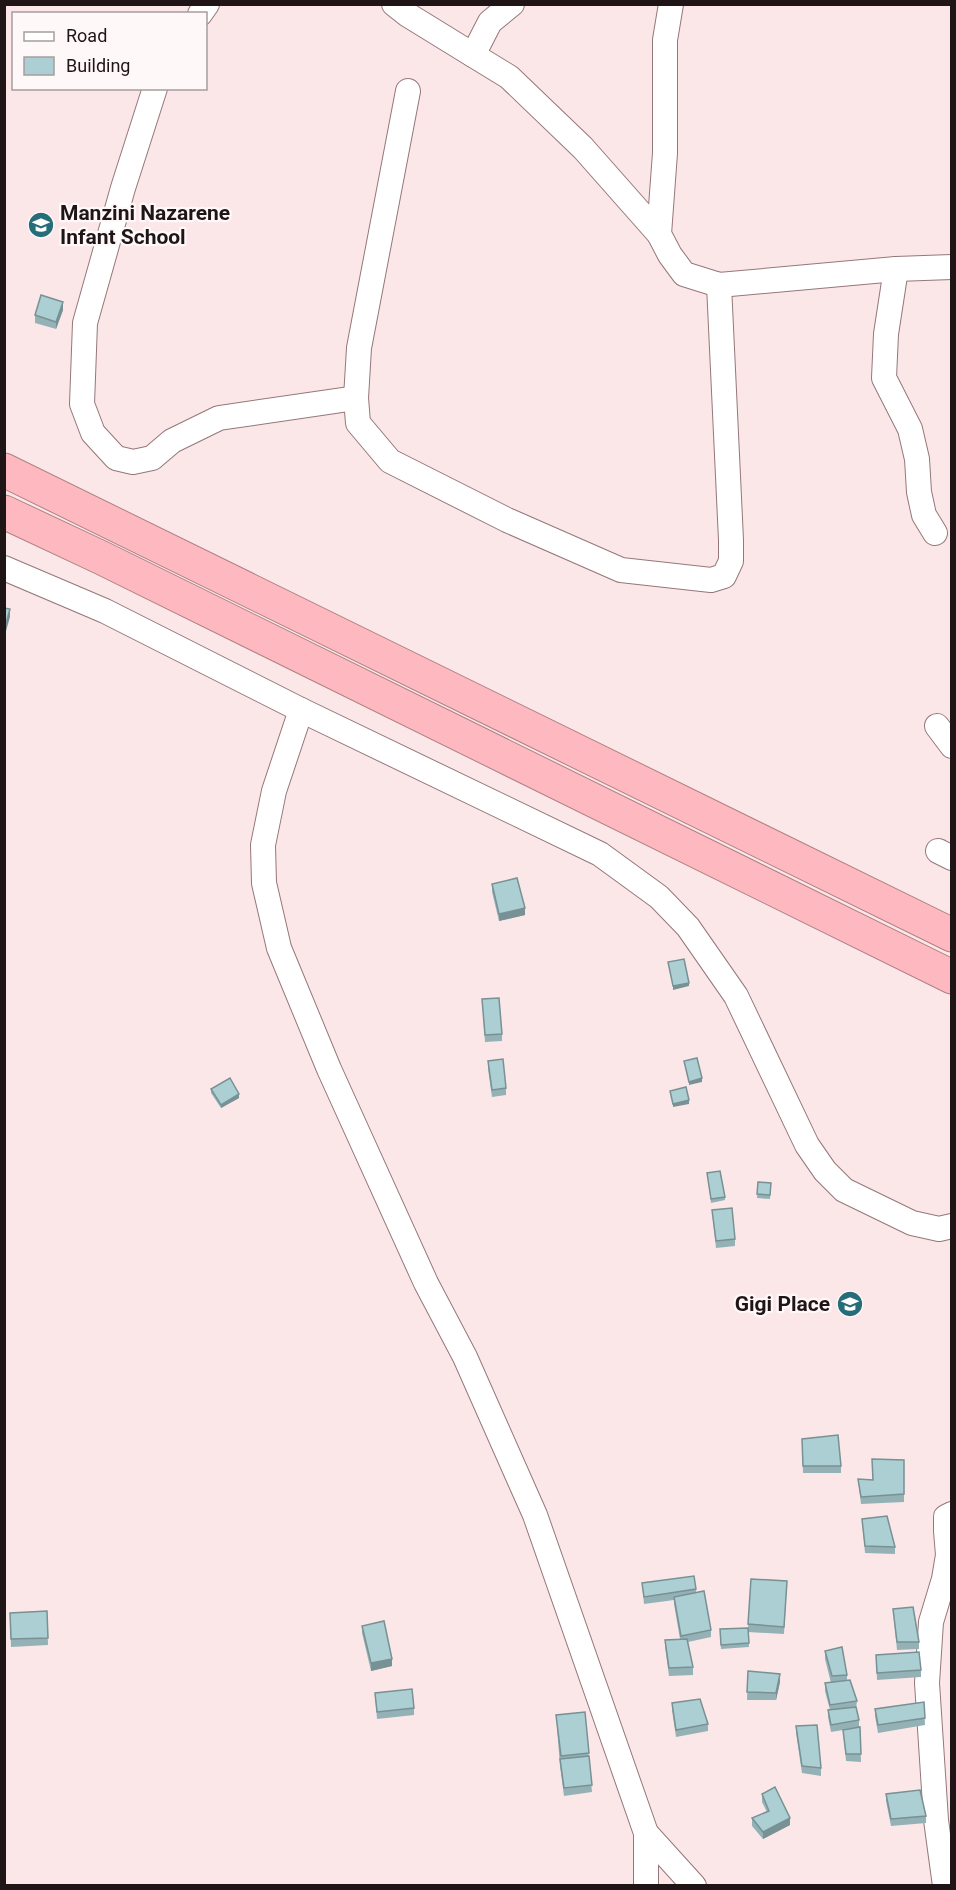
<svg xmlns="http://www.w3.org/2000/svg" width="956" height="1890" font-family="Roboto,sans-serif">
  <rect width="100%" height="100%" fill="#fbe7e8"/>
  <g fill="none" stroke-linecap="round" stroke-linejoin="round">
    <g stroke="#95777a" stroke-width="26">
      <g id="minor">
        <path d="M 394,4 L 408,15 L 473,55 L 490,22 L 512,4"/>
        <path d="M 671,4 L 665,40 L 665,153 L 659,234 L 670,255 L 684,274 L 719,285 L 896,269 L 952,267"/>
        <path d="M 200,14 L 207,4"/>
        <path d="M 473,55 L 509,77 L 583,148 L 659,234"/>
        <path d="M 155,88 L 123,188 L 85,323 L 82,404 L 93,433 L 116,458 L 133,462 L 152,458 L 172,441 L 219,418 L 356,398"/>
        <path d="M 408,91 L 359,348 L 356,398 L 358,423 L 390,461 L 507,520 L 621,570 L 711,580 L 724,576 L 731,561 L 731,540 L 719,285"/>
        <path d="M 896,269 L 886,334 L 884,378 L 910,429 L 917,459 L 919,492 L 924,515 L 935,533"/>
        <path d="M 4,568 L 105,611 L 301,710 L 600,854 L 659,897 L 688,927 L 736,996 L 807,1145 L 825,1171 L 844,1190 L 912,1223 L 939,1229 L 952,1226"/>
        <path d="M 301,710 L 274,791 L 263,845 L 264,883 L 279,948 L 329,1069 L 426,1283 L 465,1357 L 535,1515 L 646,1833 L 646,1886"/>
        <path d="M 937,726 L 952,746"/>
        <path d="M 938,851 L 952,858"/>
        <path d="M 646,1833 L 694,1886"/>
        <path d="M 945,1886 L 936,1820 L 927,1683 L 931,1622 L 944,1579 L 948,1555 L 946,1531 L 946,1517 L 952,1514"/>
      </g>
    </g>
    <g stroke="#b08084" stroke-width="35">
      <g id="highway">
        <path d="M 4,470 L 952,935"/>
        <path d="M 4,512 L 102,558 L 952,977"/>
      </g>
    </g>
    <use href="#minor" stroke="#fff" stroke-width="24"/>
    <use href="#highway" stroke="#fdb9bf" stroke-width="33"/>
  </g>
  <g fill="#94b2b6">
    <path d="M 63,310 L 56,329 L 35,323 L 35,315 Z"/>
    <path d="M 492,884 L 525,915 L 499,921 L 492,892 Z"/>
    <path d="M 482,999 L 502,1034 L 502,1041 L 485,1042 Z"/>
    <path d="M 488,1061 L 506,1088 L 506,1095 L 492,1097 L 488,1069 Z"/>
    <path d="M 211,1089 L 239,1098 L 221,1108 L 211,1093 Z"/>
    <path d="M 707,1173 L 725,1197 L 725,1200 L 711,1203 Z"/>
    <path d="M 758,1182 L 771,1183 L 770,1199 L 757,1198 Z"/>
    <path d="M 712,1210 L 735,1239 L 735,1246 L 716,1248 Z"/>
    <path d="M 802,1439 L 841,1466 L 841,1473 L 803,1473 Z"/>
    <path d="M 872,1459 L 904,1460 L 904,1502 L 861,1504 L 858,1479 L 873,1480 Z"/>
    <path d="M 862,1519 L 895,1547 L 895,1554 L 865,1553 Z"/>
    <path d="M 751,1579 L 787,1581 L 784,1634 L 748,1632 L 749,1647 L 721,1649 L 720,1629 L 748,1628 Z"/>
    <path d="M 642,1583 L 696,1589 L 696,1593 L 711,1630 L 711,1637 L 688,1642 L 693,1667 L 693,1675 L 669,1676 L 665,1647 L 665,1640 L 680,1639 L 674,1604 L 674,1600 L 644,1604 Z"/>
    <path d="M 893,1609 L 919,1642 L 919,1649 L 897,1650 Z"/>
    <path d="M 47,1611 L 48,1645 L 11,1647 L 10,1613 Z"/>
    <path d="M 362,1626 L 392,1666 L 371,1671 L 362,1633 Z"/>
    <path d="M 825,1651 L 847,1675 L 847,1681 L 857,1701 L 856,1709 L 859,1720 L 859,1727 L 860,1727 L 861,1762 L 846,1761 L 843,1730 L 831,1732 L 828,1717 L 828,1710 L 830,1710 L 825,1691 L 825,1683 L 831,1683 L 825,1659 Z"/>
    <path d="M 876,1655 L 921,1670 L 921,1677 L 877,1680 Z"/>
    <path d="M 748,1671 L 780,1682 L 776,1700 L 747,1700 Z"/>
    <path d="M 375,1693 L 414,1708 L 414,1715 L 377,1719 Z"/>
    <path d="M 924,1702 L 925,1725 L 878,1733 L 875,1716 L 875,1709 Z"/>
    <path d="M 672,1703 L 708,1724 L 708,1731 L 676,1737 L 672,1710 Z"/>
    <path d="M 585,1712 L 592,1792 L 564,1796 L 560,1766 L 556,1715 Z"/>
    <path d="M 796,1726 L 821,1768 L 821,1776 L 802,1773 L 796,1733 Z"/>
    <path d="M 762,1794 L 790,1825 L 763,1839 L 752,1826 L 752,1818 L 767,1812 L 762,1802 Z"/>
    <path d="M 886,1794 L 926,1816 L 926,1823 L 891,1826 L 886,1801 Z"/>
  </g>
  <g fill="#789194">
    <path d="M 63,302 L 63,310 L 56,329 L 56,322 Z"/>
    <path d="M 10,609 L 10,617 L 4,638 L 4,631 Z"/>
    <path d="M 525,908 L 525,915 L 499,921 L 499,914 Z"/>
    <path d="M 689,983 L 689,986 L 673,990 L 673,986 Z"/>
    <path d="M 702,1078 L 702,1082 L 689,1085 L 689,1082 Z"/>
    <path d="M 239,1094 L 239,1098 L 221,1108 L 221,1105 Z"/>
    <path d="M 689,1100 L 689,1104 L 673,1107 L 673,1104 Z"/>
    <path d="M 392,1659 L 392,1666 L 371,1671 L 371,1663 Z"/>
    <path d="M 780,1674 L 780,1682 L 776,1700 L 776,1693 Z"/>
    <path d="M 790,1818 L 790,1825 L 763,1839 L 763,1832 Z"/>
  </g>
  <g fill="#accfd4" stroke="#789194" stroke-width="1.5">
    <path d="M 41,295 L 63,302 L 56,322 L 35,315 Z"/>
    <path d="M 4,608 L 10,609 L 4,631 Z"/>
    <path d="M 517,878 L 525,908 L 499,914 L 492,884 Z"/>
    <path d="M 684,959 L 689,983 L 673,986 L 668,962 Z"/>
    <path d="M 499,998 L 502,1034 L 485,1035 L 482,999 Z"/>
    <path d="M 697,1058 L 702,1078 L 689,1082 L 684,1061 Z"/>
    <path d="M 503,1059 L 506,1088 L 492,1090 L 488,1061 Z"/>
    <path d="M 230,1078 L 239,1094 L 221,1105 L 211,1089 Z"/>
    <path d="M 686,1087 L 689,1100 L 673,1104 L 670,1091 Z"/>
    <path d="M 720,1171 L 725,1197 L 711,1199 L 707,1173 Z"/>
    <path d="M 758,1182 L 771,1183 L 770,1195 L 757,1194 Z"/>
    <path d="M 732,1208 L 735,1239 L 716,1241 L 712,1210 Z"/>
    <path d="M 838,1435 L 841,1466 L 803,1466 L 802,1439 Z"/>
    <path d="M 872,1459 L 904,1460 L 904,1494 L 861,1497 L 858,1479 L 873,1480 Z"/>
    <path d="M 887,1516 L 895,1547 L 865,1546 L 862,1519 Z"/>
    <path d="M 694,1576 L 696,1589 L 644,1597 L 642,1583 Z"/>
    <path d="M 751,1579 L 787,1581 L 784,1627 L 748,1624 Z"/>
    <path d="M 704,1591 L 711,1630 L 681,1636 L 674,1597 Z"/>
    <path d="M 913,1607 L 919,1642 L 897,1642 L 893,1609 Z"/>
    <path d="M 47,1611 L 48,1638 L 11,1639 L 10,1613 Z"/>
    <path d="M 384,1621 L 392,1659 L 371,1663 L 362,1626 Z"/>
    <path d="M 748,1628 L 749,1643 L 721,1645 L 720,1629 Z"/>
    <path d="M 687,1639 L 693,1667 L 669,1668 L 665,1640 Z"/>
    <path d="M 842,1647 L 847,1675 L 832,1676 L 825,1651 Z"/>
    <path d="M 919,1652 L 921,1670 L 877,1673 L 876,1655 Z"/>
    <path d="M 748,1671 L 780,1674 L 776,1693 L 747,1692 Z"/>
    <path d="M 850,1680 L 857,1701 L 830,1705 L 825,1683 Z"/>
    <path d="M 412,1689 L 414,1708 L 377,1712 L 375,1693 Z"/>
    <path d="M 700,1699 L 708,1724 L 676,1730 L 672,1703 Z"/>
    <path d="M 924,1702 L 925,1718 L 878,1725 L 875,1709 Z"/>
    <path d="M 856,1707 L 859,1720 L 831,1725 L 828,1710 Z"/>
    <path d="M 585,1712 L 589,1753 L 561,1756 L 556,1715 Z"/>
    <path d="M 817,1725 L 821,1768 L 802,1766 L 796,1726 Z"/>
    <path d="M 860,1727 L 861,1754 L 846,1754 L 843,1730 Z"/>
    <path d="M 589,1756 L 592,1785 L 564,1788 L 560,1759 Z"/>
    <path d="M 775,1787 L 790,1818 L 763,1832 L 752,1818 L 769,1811 L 762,1794 Z"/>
    <path d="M 920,1790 L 926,1816 L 891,1819 L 886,1794 Z"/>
  </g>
  <defs>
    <g id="school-disc" transform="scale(1.35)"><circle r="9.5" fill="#256d78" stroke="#fff8f8"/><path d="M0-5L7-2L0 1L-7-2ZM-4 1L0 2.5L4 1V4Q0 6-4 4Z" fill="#fff"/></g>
  </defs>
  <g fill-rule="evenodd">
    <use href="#school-disc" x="41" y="225"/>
    <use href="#school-disc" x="850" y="1304"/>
  </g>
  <g text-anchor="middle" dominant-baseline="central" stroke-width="4.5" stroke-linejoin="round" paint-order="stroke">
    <g font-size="21" font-weight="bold" fill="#201516" stroke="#fff8f8" text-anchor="start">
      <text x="60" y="213">Manzini Nazarene<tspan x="60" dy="24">Infant School</tspan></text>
      <text x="830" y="1304" text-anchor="end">Gigi Place</text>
    </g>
  </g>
  <rect width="956" height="1890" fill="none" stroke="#201516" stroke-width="12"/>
  <rect x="12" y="12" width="195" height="78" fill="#fff8f8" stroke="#a69d9e" stroke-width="1.5"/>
  <rect x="24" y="32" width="30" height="9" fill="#ffffff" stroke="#a69d9e" stroke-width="1.5"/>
  <text x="66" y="42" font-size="18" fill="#201516">Road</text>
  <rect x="24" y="57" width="30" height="18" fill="#accfd4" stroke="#a69d9e" stroke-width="1.5"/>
  <text x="66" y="72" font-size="18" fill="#201516">Building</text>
</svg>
